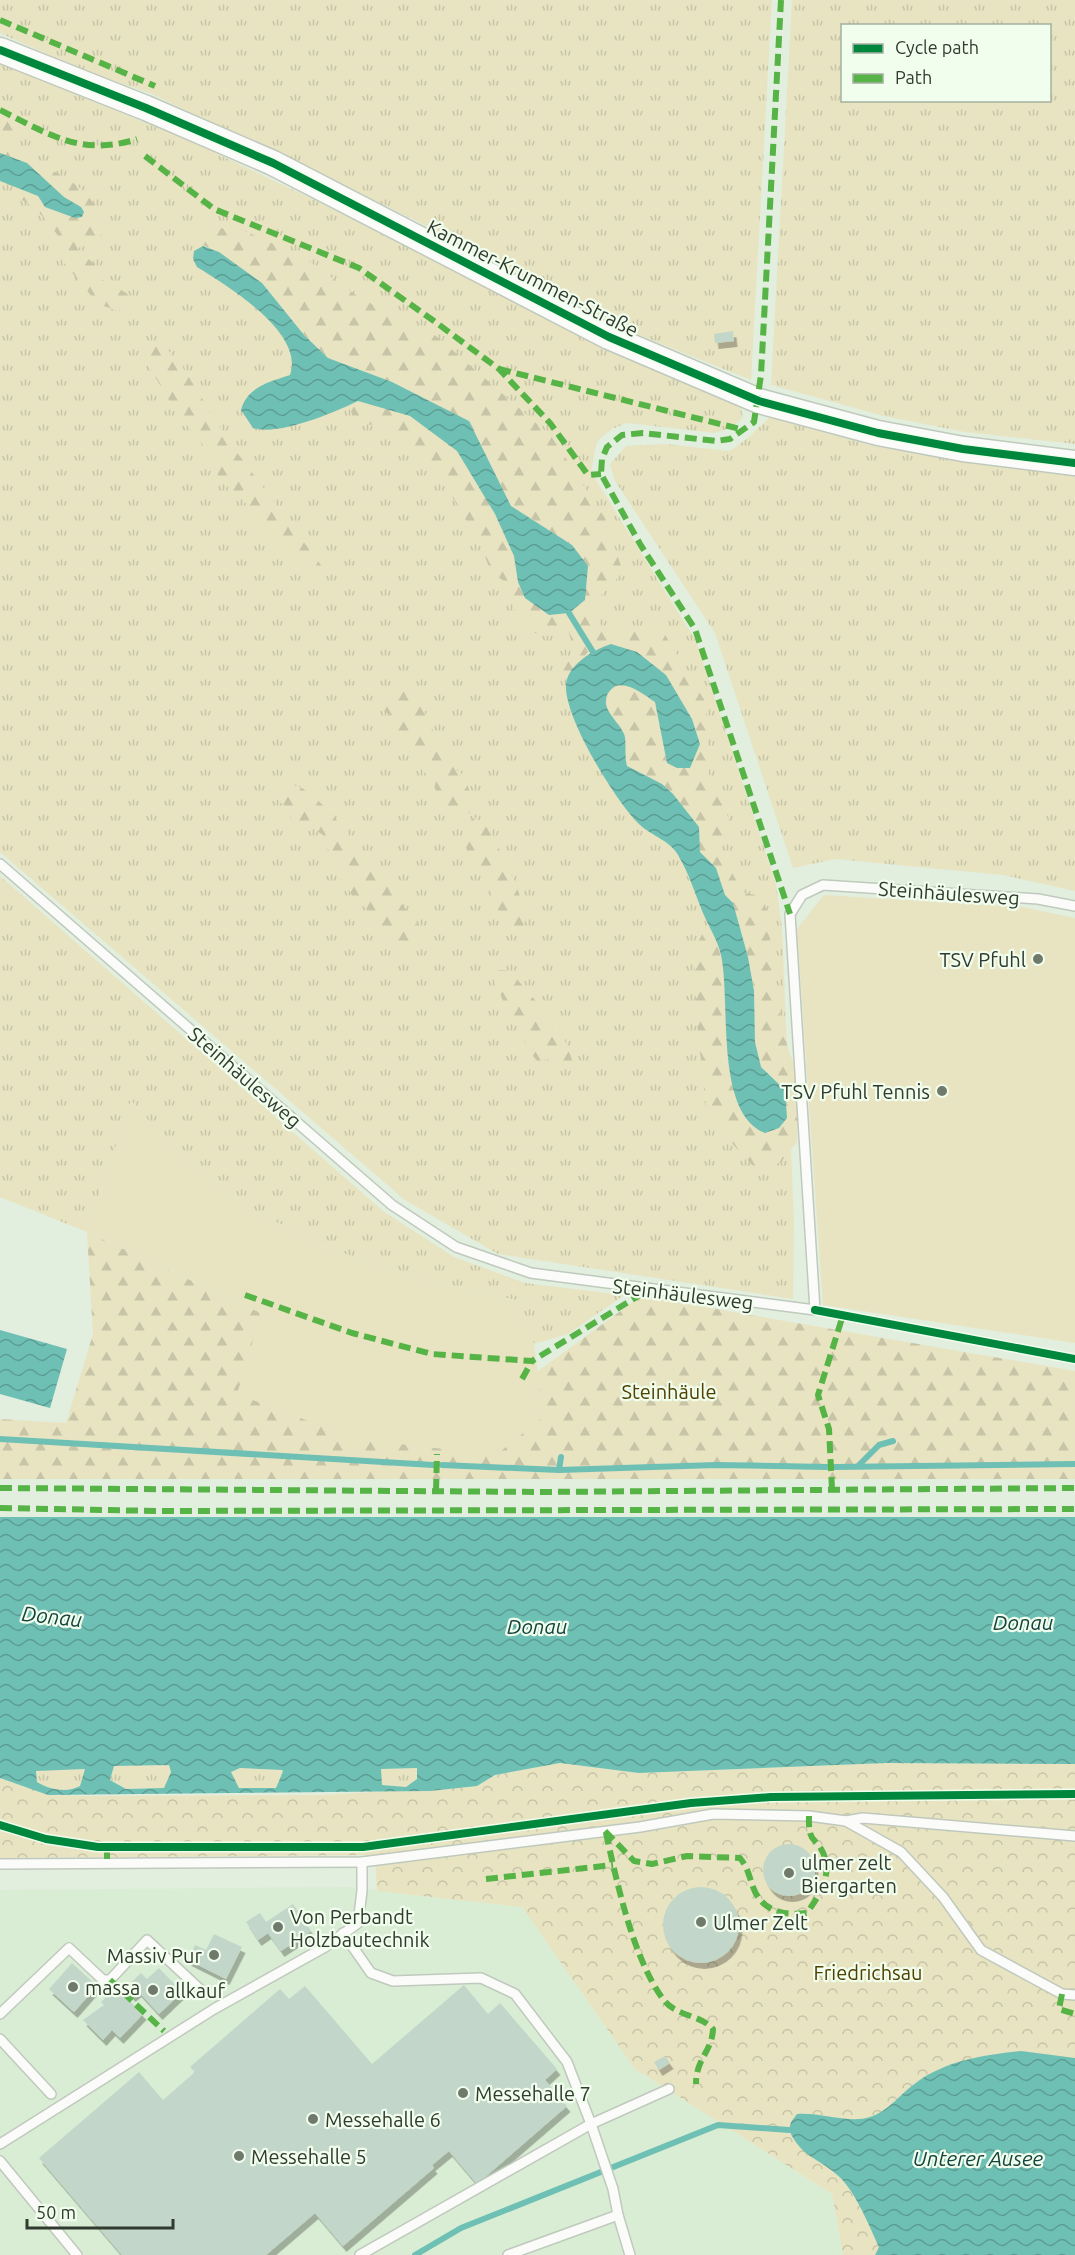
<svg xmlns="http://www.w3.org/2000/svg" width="1075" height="2255" font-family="Ubuntu,sans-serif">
  <defs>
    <pattern id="grass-tufts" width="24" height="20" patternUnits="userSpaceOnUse" patternTransform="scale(1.5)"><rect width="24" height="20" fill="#e8e4c2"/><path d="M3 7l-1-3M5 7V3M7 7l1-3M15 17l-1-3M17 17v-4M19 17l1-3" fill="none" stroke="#c7c4a7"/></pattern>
    <pattern id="forest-firs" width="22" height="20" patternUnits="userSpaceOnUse" patternTransform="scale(1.5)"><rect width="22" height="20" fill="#e8e4c2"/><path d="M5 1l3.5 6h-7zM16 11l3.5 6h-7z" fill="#c7c4a7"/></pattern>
    <pattern id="park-crowns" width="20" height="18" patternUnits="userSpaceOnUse" patternTransform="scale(1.5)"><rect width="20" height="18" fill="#e8e4c2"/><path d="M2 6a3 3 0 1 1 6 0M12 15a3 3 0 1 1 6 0" fill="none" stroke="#c7c4a7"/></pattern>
    <pattern id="water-waves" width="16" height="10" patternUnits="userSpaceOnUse" patternTransform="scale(1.5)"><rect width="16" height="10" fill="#6fc0b4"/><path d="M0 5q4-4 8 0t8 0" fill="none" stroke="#5c9d93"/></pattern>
    <filter id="shadow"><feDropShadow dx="3.5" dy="6" stdDeviation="0" flood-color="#0004"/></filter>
  </defs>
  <rect width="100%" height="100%" fill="#e2eede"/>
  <path fill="#d9edd4" d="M 351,1887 L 522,1907 L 635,2069 L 832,2194 L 843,2255 L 0,2255 L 0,1890 Z"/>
  <g fill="url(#grass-tufts)" fill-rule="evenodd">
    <path d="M 0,0 L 772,0 L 751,380 L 617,326 L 415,220 L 152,94 L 80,69 L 0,33 Z"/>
    <path d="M 792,0 L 1075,0 L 1075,444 L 965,432 L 884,416 L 771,385 ZM 842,26 L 1050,26 L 1050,100 L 842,100 Z"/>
    <path d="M 0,63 L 199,145 L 409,245 L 610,350 L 741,408 L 743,418 L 732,427 L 715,433 L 627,423 L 612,429 L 597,441 L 591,472 L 696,641 L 776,884 L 782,928 L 794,1223 L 793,1299 L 498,1254 L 405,1200 L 0,852 Z"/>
    <path d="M 770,417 L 873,446 L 1075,473 L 1075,891 L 1003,875 L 835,859 L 793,868 L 715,633 L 615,481 L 610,464 L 626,446 L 665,444 L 730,451 L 749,437 Z"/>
    <path d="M 0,876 L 383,1211 L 454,1257 L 525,1283 L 624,1295 L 568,1334 L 534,1344 L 520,1301 L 418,1278 L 330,1249 L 250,1209 L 178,1154 L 131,1101 L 87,1232 L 0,1197 Z"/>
    <path d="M 169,1765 L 171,1772 L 165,1788 L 126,1789 L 110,1780 L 114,1766 Z"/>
    <path d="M 240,1768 L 283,1770 L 276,1788 L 238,1788 L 231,1772 Z"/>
    <path d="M 417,1768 L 417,1779 L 406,1788 L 382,1785 L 380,1769 Z"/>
    <path d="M 86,1769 L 80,1786 C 67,1793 50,1790 37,1782 L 36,1770 Z"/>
  </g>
  <g fill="url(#forest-firs)">
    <path d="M 14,120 L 19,127 L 14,138 L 27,163 L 0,153 L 0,126 L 6,121 Z"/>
    <path d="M 51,170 C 83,187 96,196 103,233 L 90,245 L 77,248 L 96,266 L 94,275 L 128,294 L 127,303 L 118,311 L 98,304 L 51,247 L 58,236 C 46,217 33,206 13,194 L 14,188 L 38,196 L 45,207 L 81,207 L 64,197 L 41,176 Z"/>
    <path d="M 195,227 L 240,229 L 303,257 L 360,298 L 436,336 L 551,436 L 605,518 L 623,572 L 592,605 L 604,632 L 618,626 L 664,633 L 706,703 L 709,774 L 732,826 L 720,850 L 743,893 L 764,896 L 783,1033 L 797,1074 L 797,1142 L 780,1163 L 755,1168 L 727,1138 L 706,1107 L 697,1024 L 694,949 L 708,924 C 712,934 717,944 720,954 C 733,997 713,1113 765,1133 L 779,1128 L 787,1118 L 785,1090 L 761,1067 L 755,1042 L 754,991 L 748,957 L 733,903 L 725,895 L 716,868 L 700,852 L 699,827 L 673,794 L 662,784 L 627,766 C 624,756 627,741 624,734 C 620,725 612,718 608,710 C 605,704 605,697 609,692 C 620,675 643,694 655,702 L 667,763 L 690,768 L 699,743 L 692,719 L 666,675 L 637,652 L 628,641 C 588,642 593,647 569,675 L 551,670 L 575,652 L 568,630 L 548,636 L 531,632 L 515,611 L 505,582 L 491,572 L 480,544 L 437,471 L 401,441 L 376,425 L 361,424 L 350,411 L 358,401 C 375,405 395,408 411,416 C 465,443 509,524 518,582 L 542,525 L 511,506 L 469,421 L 392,382 L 328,358 L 219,252 L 194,241 Z"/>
    <path d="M 143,341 L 160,341 L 182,366 L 227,439 L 326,572 L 324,583 L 319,584 C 296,567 283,538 257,526 C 251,505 238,492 219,481 L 214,459 L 174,409 L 139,349 Z"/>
    <path d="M 394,685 L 405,687 L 422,706 L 430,726 L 442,742 L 447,762 L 463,775 L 473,799 L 471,812 L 458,819 L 449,812 L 447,803 L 439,800 L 434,781 L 428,779 L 421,763 L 412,760 L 406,739 L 393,730 L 392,716 L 376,706 L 381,692 Z"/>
    <path d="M 278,784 C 284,785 291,784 297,786 C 326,794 401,904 423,932 L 418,944 L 405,948 L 391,945 L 377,931 L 372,913 L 355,900 L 342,879 L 338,855 L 327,849 L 323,835 L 313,828 L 303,831 L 292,825 L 290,811 L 277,799 Z"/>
    <path d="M 474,818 L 486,823 C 499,851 529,899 524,928 L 506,930 L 485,876 L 467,851 L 463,828 Z"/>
    <path d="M 498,970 L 509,970 L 541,1007 L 549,1024 L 563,1035 L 575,1068 L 571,1071 L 547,1059 L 538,1062 L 526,1048 L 524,1036 L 511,1019 L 493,978 Z"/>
    <path d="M 87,1232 L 261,1313 L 543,1417 L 537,1372 L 641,1296 L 1075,1371 L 1075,1479 L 0,1479 L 0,1419 L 66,1423 L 93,1334 Z"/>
  </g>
  <path fill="url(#park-crowns)" d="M 560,1763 L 639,1773 L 886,1763 L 1075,1764 L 1075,2255 L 843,2255 L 832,2194 L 635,2069 L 522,1907 L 377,1891 L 375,1855 L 0,1858 L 0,1778 L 48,1795 L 86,1796 L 322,1795 L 477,1786 L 495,1775 Z"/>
  <g fill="#e8e4c2">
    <path d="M 824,895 L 1022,907 L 1075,918 L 1075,1343 L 823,1305 L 797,929 Z"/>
    <path d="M 131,1100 L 178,1154 L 250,1209 L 330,1249 L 418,1278 L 520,1301 L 534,1344 L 543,1417 L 496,1455 L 356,1439 L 237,1394 L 261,1313 L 87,1232 Z"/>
  </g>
  <g fill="url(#water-waves)" fill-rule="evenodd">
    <path d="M 0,153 L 27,163 L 64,197 L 81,207 L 84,212 L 82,217 L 75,218 L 45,207 L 38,196 L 0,181 Z"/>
    <path d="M 203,246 L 219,252 L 262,283 L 304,335 L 328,358 L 392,382 L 469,421 L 511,506 L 572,545 L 588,566 L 585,600 L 569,613 L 549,615 L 525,598 L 518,582 L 514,556 L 495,514 L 457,451 L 410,416 L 358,401 C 333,413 279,436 253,428 L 241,410 C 247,387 269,382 290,375 C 305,332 227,286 197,267 L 193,259 L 194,251 Z"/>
    <path d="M 611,644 L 637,652 L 666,675 L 692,719 L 700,744 L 690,768 L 677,768 L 667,763 L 655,702 C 643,694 620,675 609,692 C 605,697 605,704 608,710 C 612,718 620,725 624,734 C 627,740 624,756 627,766 L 662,784 L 673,794 L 699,827 L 700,852 L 716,868 L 725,895 L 733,903 L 748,957 L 754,991 L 755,1042 L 761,1067 L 785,1090 L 787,1118 L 779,1128 L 765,1133 C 714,1113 731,1000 721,955 C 718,941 709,927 703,913 C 695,894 689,873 678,855 C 670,840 647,834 636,821 C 613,796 568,723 566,689 C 564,666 593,650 611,644 Z"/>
    <path d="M 0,1330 L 67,1349 L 50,1408 L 0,1394 Z"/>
    <path d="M 0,1517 L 1075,1517 L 1075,1764 L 886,1763 L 639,1773 L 560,1763 L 495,1775 L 477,1786 L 430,1791 L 48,1795 L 0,1778 ZM 169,1765 L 171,1772 L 164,1788 L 126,1789 L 110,1780 L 114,1766 ZM 240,1768 L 282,1770 L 283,1771 L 276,1788 L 239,1788 L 231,1772 ZM 417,1768 L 417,1779 L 406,1787 L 382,1785 L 381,1769 ZM 85,1769 L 80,1786 C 67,1793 50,1790 37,1782 L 36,1771 Z"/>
    <path d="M 1021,2051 L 1075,2058 L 1075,2255 L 875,2255 L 879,2247 C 869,2226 855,2189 836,2174 C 817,2157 802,2158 789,2130 L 791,2122 L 797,2114 C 820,2112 850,2124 870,2117 C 889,2111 901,2093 917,2082 C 948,2060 985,2055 1021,2051 Z"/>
  </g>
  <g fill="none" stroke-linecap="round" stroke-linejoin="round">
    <g stroke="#6fc0b4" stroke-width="6">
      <path d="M 569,613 L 593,652"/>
      <path d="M 0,1439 L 433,1465"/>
      <path d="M 442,1465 L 559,1470 L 716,1465 L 827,1467"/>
      <path d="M 858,1466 L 879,1445 L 893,1441"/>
      <path d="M 835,1467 L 1075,1464"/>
      <path d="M 559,1470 L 561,1457"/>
      <path d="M 415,2255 L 461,2228 L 718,2125 L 789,2130"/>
    </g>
  </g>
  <g fill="#c2d7c9" filter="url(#shadow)">
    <path d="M 733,331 L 734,341 L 715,343 L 714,334 Z"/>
    <circle cx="789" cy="1870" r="26"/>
    <circle cx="701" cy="1925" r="38"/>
    <path d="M 293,1904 L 311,1931 L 281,1951 L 268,1933 L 258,1940 L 246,1922 L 260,1913 L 266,1922 Z"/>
    <path d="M 214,1934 L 242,1947 L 226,1979 L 188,1960 L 195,1945 L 206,1950 Z"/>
    <path d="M 72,1963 L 97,1986 L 74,2012 L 49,1989 Z"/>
    <path d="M 159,1968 L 182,1992 L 159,2014 L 138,1991 L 132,1996 L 125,1988 L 141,1973 L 147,1979 Z"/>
    <path d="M 464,1985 L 488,2014 L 500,2003 L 557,2069 L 545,2080 L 567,2106 L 477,2184 L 449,2151 L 432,2165 L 434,2168 L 343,2246 L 315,2213 L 266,2255 L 122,2255 L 39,2158 L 139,2072 L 163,2100 L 195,2072 L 190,2067 L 280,1989 L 289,1999 L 305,1986 L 372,2064 Z"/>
    <path d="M 116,1987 L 143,2014 L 120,2038 L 112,2030 L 103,2040 L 83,2020 L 104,2005 L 101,2002 Z"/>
    <path d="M 665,2056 L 670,2063 L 659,2070 L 654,2062 Z"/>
  </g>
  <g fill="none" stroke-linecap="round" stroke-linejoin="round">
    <g stroke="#c0c9bd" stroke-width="12">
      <g id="lane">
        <path d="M 0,864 L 392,1205 L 456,1247 L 531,1273 L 815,1310 L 790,914 L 802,895 L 823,885 L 1038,899 L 1075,906"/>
        <path d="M 846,1821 L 863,1818 L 1075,1836"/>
        <path d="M 0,1864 L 362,1862 L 640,1827 L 713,1814 L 809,1816 L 846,1821 L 901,1852 L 943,1897 L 981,1950 L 1062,1994 L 1075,1995"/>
        <path d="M 343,1933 L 371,1973 L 393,1981 L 481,1978 L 515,1994 L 567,2062 L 591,2124 L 669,2089"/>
        <path d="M 0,2014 L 69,1948 L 103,1980 L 110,1980 L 147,1940 L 205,1994"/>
        <path d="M 0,2039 L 51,2094"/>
        <path d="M 0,2144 L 214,2009 L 325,1947 L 358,1923 L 362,1891 L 362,1862"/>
        <path d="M 0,2161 L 77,2255"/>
        <path d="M 618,2215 L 630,2255"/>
        <path d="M 360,2255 L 591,2124 L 613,2189 L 618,2215 L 508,2255"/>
      </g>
    </g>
    <g stroke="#c0c9bd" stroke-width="27">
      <path id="secondary" d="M 0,50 L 146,108 L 273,163 L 609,337 L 759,401 L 878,433 L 963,449 L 1075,463"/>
    </g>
    <use href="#lane" stroke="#fbfcfa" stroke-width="9"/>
    <use href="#secondary" stroke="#fbfcfa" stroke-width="24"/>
    <g stroke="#56b346" stroke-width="6" stroke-dasharray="12 6" stroke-linecap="butt">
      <path d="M 781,0 L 761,375 L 754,422 L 730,439 L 716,441 L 643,433 L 622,435 L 607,447 L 602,459 L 601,474 L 640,544 L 695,629 L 790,914"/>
      <path d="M 0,20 L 155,86"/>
      <path d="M 0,110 C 48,134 82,157 137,139"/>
      <path d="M 145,156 L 214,209 L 359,268 L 434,321 L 499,369 L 550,423 L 588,475 L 601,474"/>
      <path d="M 499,369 L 744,430"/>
      <path d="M 245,1295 L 352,1333 L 432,1354 L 532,1361 L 648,1290"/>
      <path d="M 522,1379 L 532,1361"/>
      <path d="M 0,1488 L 539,1492 L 1075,1488"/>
      <path d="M 832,1489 L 829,1429 L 818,1395 L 843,1315"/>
      <path d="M 436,1491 L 437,1454"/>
      <path d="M 0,1508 L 158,1511 L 1075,1509"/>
      <path d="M 605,1831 L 634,1861 L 652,1864 L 687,1856 L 740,1858 C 748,1868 749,1876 753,1887 C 762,1912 785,1916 807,1913 C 819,1895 832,1878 824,1855 C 816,1835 808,1846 809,1816"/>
      <path d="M 606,1833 C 617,1883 633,1958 663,1999 C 676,2017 700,2014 713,2029 C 712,2052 696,2058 696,2084"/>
      <path d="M 107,1847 L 107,1864"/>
      <path d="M 486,1879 L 613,1865"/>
      <path d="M 110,1980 L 164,2031"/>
      <path d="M 1062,1994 L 1059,2009 L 1075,2014"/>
    </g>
    <g stroke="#f1feed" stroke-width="11">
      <g id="cycleway">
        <path d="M 0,50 L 146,108 L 273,163 L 609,337 L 759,401 L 878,433 L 963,449 L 1075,463"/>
        <path d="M 815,1310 L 1075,1359"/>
        <path d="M 0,1825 L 46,1839 L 98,1847 L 363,1847 L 691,1803 L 771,1797 L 1075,1794"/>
      </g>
    </g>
    <use href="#cycleway" stroke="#00873e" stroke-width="8"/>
  </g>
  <g fill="#6f796c" stroke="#f1feed" stroke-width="2">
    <circle cx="1038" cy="959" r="6"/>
    <circle cx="942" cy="1091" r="6"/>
    <circle cx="789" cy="1873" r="6"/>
    <circle cx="701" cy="1922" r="6"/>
    <circle cx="278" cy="1927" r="6"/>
    <circle cx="214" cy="1955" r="6"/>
    <circle cx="73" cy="1987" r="6"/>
    <circle cx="153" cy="1990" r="6"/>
    <circle cx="463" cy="2093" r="6"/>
    <circle cx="313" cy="2119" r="6"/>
    <circle cx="239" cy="2156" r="6"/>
  </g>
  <g text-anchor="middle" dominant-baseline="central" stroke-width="4.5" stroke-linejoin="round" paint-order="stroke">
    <g font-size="20" fill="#313a2f" stroke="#f1feed">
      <text transform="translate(533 278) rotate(27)">Kammer-Krummen-Straße</text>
      <text transform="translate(949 893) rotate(4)">Steinhäulesweg</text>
      <text transform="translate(245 1077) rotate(41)">Steinhäulesweg</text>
      <text transform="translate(683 1294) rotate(7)">Steinhäulesweg</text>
    </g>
    <g font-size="20" fill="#313a2f" stroke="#f1feed" text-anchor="start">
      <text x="1026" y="959" text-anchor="end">TSV Pfuhl</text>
      <text x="930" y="1091" text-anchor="end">TSV Pfuhl Tennis</text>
      <text x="801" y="1862">ulmer zelt<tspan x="801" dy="23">Biergarten</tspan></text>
      <text x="290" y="1916">Von Perbandt<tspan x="290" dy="23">Holzbautechnik</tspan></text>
      <text x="713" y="1922">Ulmer Zelt</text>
      <text x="202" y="1955" text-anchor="end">Massiv Pur</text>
      <text x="85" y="1987">massa</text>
      <text x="165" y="1990">allkauf</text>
      <text x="475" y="2093">Messehalle 7</text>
      <text x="325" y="2119">Messehalle 6</text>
      <text x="251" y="2156">Messehalle 5</text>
    </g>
    <g font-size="20" fill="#504000" stroke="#f1feed">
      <text x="669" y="1391">Steinhäule</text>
      <text x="868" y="1972">Friedrichsau</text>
    </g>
    <g font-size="21" font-style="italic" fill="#144440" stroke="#f1feed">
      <text transform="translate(52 1616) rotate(6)">Donau</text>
      <text x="1023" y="1622">Donau</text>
      <text x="537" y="1626">Donau</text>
      <text x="978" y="2158">Unterer Ausee</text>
    </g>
  </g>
  <rect x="841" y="24" width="210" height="78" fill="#f1feed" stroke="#a4b0a1" stroke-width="1.5"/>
  <rect x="853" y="44" width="30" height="9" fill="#00873e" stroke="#a4b0a1" stroke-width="1.5"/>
  <text x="895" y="54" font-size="18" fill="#313a2f">Cycle path</text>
  <rect x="853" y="74" width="30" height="9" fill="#56b346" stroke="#a4b0a1" stroke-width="1.5"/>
  <text x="895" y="84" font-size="18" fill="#313a2f">Path</text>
  <path d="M27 2219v9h146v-9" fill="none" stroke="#313a2f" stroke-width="3"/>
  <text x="36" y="2219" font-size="18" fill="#313a2f" stroke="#f1feed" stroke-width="4.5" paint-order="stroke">50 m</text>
</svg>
